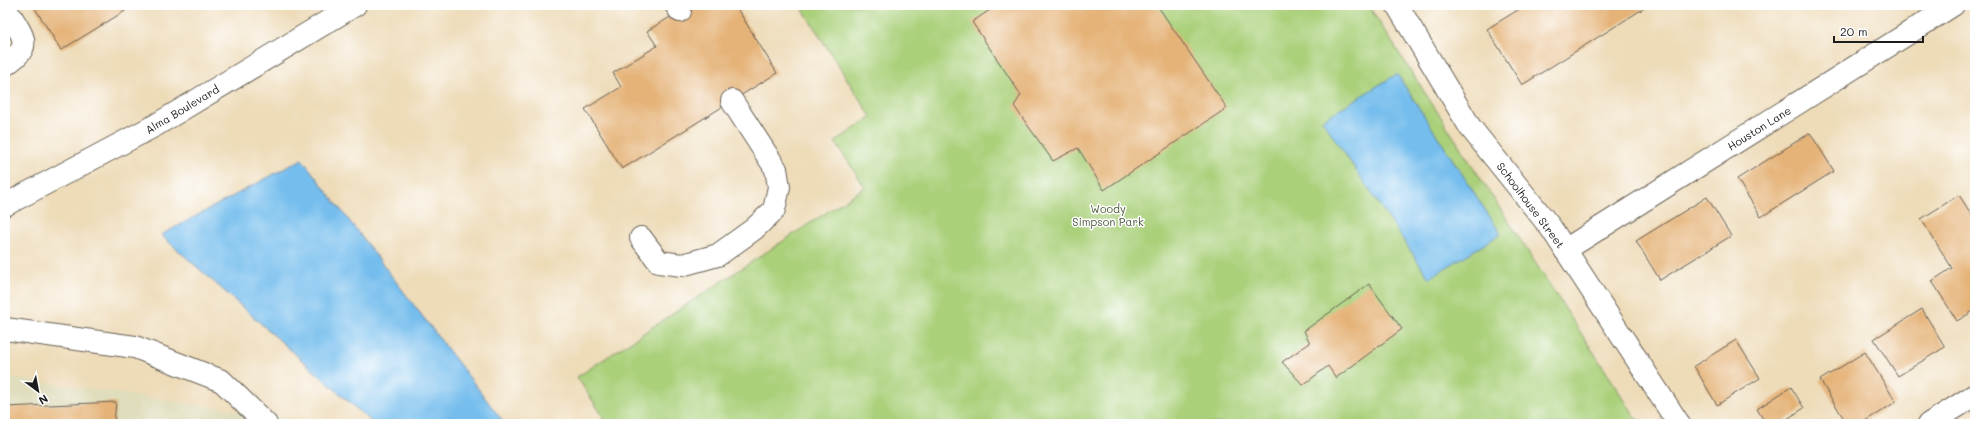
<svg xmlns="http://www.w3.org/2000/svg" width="1980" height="429" font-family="Mali,sans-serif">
  <rect width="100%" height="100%" fill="#fff"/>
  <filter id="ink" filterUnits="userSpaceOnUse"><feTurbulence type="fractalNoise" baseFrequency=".025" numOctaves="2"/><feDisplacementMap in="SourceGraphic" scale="8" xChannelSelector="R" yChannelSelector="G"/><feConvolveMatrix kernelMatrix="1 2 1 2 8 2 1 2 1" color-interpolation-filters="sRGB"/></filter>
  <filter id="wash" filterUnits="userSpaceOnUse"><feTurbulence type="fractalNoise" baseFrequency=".012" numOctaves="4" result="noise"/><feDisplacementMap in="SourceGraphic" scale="16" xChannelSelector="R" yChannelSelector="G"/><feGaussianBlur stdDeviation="0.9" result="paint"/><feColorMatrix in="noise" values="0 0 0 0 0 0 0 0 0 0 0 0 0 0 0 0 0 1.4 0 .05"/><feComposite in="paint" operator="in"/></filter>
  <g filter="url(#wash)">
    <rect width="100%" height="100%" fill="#eedcb9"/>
    <path fill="#dfddbb" d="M 5,377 L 287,418 L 295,424 L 5,424 Z"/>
    <path fill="#aad07a" stroke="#63764b" d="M 800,5 L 1368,5 L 1640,424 L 608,424 L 577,377 L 865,187 L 835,142 L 871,117 Z"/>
    <g fill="#75bded" stroke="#486c84">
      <path d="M 1397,74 L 1501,234 L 1429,278 L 1322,120 Z"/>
      <path d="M 302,159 L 505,424 L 374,424 L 161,235 Z"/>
    </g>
    <g id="blocks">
      <g fill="#e5b378">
        <path d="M 33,5 L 122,5 L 125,11 L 61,50 Z"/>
        <path d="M 690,5 L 735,5 L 777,73 L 622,169 L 585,109 L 621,87 L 613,73 L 657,46 L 647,31 Z"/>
        <path d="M 997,5 L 1157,5 L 1227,108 L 1104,190 L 1078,148 L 1053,161 L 1014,106 L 1021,95 L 972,22 Z"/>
        <path d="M 1526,5 L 1645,5 L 1646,7 L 1522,85 L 1487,29 Z"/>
        <path d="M 1810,133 L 1834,171 L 1761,217 L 1737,179 Z"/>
        <path d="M 1959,195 L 1975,220 L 1975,310 L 1957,321 L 1932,281 L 1952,268 L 1921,219 Z"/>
        <path d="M 1707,197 L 1731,236 L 1660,280 L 1636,241 Z"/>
        <path d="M 1369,284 L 1402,329 L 1336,378 L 1328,366 L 1303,385 L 1282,362 L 1310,343 L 1304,331 Z"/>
        <path d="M 1922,309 L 1945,347 L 1898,376 L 1874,339 Z"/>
        <path d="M 1736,340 L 1760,378 L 1717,405 L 1694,366 Z"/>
        <path d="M 1865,352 L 1896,402 L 1860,424 L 1847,424 L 1820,380 Z"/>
        <path d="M 1791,387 L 1804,408 L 1784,421 L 1787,424 L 1766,424 L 1757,409 Z"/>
        <path d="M 116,402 L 114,424 L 5,424 L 5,407 Z"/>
      </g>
    </g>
  </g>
  <g filter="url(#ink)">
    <use href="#blocks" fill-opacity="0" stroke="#665f53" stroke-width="1"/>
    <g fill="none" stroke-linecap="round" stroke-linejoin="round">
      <g stroke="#665f53" stroke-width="24">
        <g id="minor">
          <path d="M 676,5 L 680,11"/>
          <path d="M 1397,5 L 1470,127 L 1551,228 L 1679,424"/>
          <path d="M 5,11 C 11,15 14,21 18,28 C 30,47 21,53 5,65"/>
          <path d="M 5,205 L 156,125 L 355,5"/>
          <path d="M 641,238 L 659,262 L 682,265 L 718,255 L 754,229 L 774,210 L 779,187 L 776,169 L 732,101"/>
          <path d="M 1565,250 L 1953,5"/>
          <path d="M 5,329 L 135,347 L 222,381 L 266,424"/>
          <path d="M 1929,424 L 1975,395"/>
        </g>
      </g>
      <use href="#minor" stroke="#fff" stroke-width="22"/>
    </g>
  </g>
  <g text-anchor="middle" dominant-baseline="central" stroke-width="3" stroke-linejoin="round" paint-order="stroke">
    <g font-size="11" fill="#1c1c1c" stroke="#fff">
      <text transform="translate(182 109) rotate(-31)">Alma Boulevard</text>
      <text transform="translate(1759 128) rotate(-32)">Houston Lane</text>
      <text transform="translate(1531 205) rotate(53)">Schoolhouse Street</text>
    </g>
    <g font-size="11" fill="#4e5b3d" stroke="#fff">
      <text x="1108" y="208">Woody<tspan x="1108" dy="13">Simpson Park</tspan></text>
    </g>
  </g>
  <rect width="1980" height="429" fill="none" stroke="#fff" stroke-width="20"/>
  <g transform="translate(38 391) rotate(148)" stroke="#ffffff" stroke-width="3" paint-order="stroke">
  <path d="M0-3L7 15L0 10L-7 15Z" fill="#1c1c1c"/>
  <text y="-6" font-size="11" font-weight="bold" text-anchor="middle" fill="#1c1c1c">N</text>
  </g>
  <path d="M1834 36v6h89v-6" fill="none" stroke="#1c1c1c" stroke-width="2"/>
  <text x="1840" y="36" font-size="12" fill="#1c1c1c" stroke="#ffffff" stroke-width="3" paint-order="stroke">20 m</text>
</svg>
